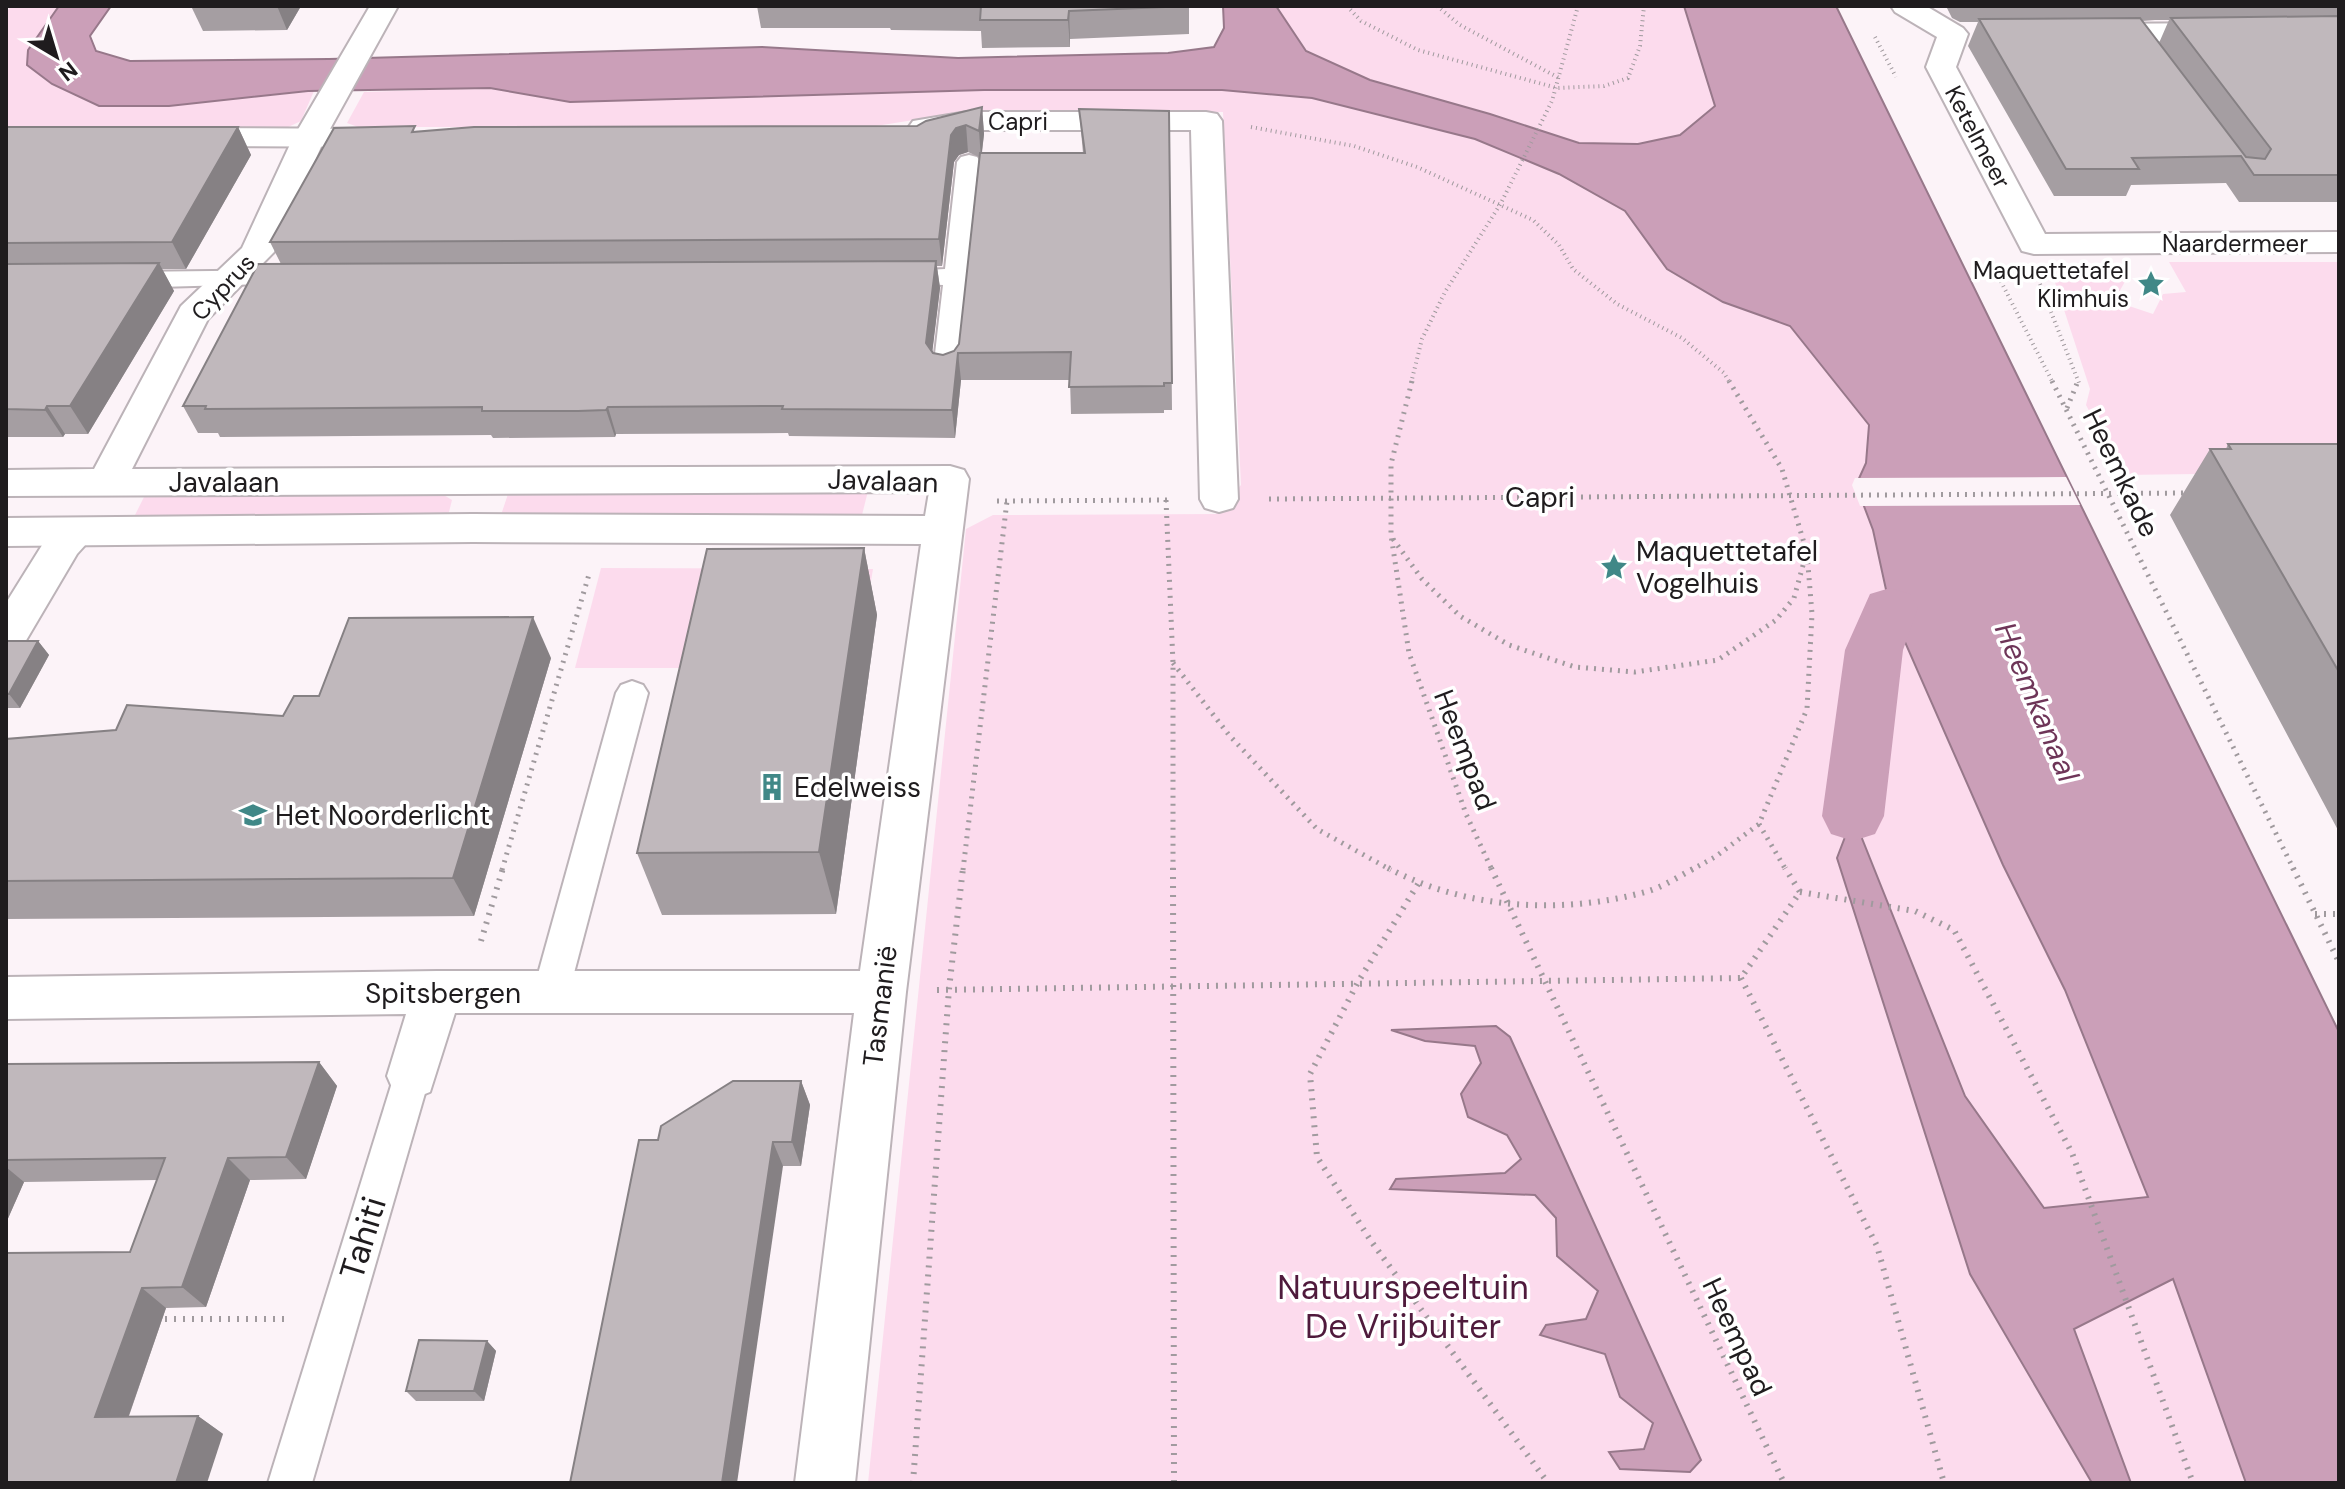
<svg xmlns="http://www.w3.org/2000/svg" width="2345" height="1489" font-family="'DM Sans',sans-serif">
  <rect width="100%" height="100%" fill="#fcf3f8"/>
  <g fill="#fcdbed">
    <path d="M 11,6 L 59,6 L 28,50 L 169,106 L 314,91 L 301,121 L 284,129 L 24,130 L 6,127 L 6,13 Z"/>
    <path d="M 1276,6 L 1684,6 L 1715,106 L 1680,135 L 1638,144 L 1579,143 L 1490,114 L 1370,80 L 1306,51 Z"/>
    <path d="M 490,88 L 570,102 L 984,90 L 1222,90 L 1312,98 L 1475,139 L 1559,174 L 1625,211 L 1667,269 L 1723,302 L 1790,326 L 1869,425 L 1866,463 L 1857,485 L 1873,530 L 1890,608 L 2003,865 L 2065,990 L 2148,1198 L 2044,1209 L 1965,1096 L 1854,817 L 1970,1274 L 2092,1483 L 868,1483 L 966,529 L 993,515 L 1216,514 L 1241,485 L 1223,112 L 963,112 L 870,127 L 358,127 L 347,123 L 364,92 Z"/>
    <path d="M 2169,262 L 2339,262 L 2339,472 L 2123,475 L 2086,405 L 2090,389 L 2049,264 L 2119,265 L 2127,278 L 2114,301 L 2153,314 L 2163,294 L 2186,292 Z"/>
    <path d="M 869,487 L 862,515 L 840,517 L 507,518 L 502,512 L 508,494 L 520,489 Z"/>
    <path d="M 147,491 L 437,491 L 452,500 L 449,512 L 436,518 L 132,521 Z"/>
    <path d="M 601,568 L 873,569 L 868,599 L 694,668 L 575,668 Z"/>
    <path d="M 2173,1278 L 2246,1483 L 2131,1483 L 2073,1329 Z"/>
  </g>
  <g fill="#cb9fb8" stroke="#97788a" stroke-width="2">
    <path d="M 59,6 L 111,6 L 90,36 L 96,51 L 130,61 L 329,59 L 762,47 L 958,58 L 1168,53 L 1214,47 L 1224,28 L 1223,6 L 1276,6 L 1306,51 L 1370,80 L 1490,114 L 1579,143 L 1638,144 L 1680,135 L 1715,106 L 1684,6 L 1836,6 L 2339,1032 L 2339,1483 L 2246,1483 L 2173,1279 L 2074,1329 L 2131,1483 L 2092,1483 L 1970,1274 L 1837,858 L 1853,816 L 1965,1096 L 2044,1208 L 2148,1197 L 2065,990 L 2003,865 L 1890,608 L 1873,530 L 1856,485 L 1866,463 L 1869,425 L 1790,326 L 1723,302 L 1667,269 L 1625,211 L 1559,174 L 1475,139 L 1312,98 L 1222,90 L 984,90 L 570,102 L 490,88 L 308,91 L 169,106 L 99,106 L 52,84 L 27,65 L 28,50 Z"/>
    <path d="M 1496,1026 L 1510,1037 L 1701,1460 L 1690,1472 L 1620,1469 L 1609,1452 L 1644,1449 L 1653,1423 L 1620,1397 L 1605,1354 L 1540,1335 L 1546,1325 L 1586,1319 L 1598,1291 L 1557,1256 L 1556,1218 L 1535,1195 L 1390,1189 L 1396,1179 L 1505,1173 L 1521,1159 L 1507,1135 L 1468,1117 L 1461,1094 L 1481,1063 L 1475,1046 L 1425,1041 L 1391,1030 Z"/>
  </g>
  <path fill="#fcf3f8" d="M 2066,477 L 2080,505 L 1860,506 L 1852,485 L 1855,478 Z"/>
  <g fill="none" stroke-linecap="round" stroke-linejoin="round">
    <path fill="#cb9fb8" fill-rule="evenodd" d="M 1890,588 L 1910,594 L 1918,608 L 1903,650 L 1884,816 L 1875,834 L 1853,841 L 1831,834 L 1822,816 L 1845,650 L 1870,594 Z"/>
    <g stroke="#bcb3b8" stroke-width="4">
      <g id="service">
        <path d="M 969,155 L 977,157 L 981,162 L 959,371 L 955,377 L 946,379 L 937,377 L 933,371 L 943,285 L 887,282 L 884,277 L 887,272 L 945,269 L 957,162 L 961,157 Z"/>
        <path d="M 294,270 L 303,273 L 307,278 L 303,283 L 124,288 L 115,285 L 111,280 L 115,275 L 124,272 Z"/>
        <path d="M 632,681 L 643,685 L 648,693 L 569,992 L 564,1003 L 551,1007 L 538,1003 L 533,992 L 616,693 L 621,685 Z"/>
        <path d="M 412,1059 L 425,1064 L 430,1076 L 312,1483 L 268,1483 L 394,1076 L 399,1064 Z"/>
      </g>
    </g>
    <g stroke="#bcb3b8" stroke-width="4">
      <g id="pedestrian">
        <path d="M 967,112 L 1206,112 L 1217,114 L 1222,121 L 1238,499 L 1233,508 L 1219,512 L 1205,508 L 1200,499 L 1191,130 L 967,130 L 924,137 L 913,135 L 908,128 L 913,121 Z"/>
        <path d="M 185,128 L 388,129 L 399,131 L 404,138 L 399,145 L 388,147 L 185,146 L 174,144 L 169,137 L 174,130 Z"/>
        <path d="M 77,518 L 91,522 L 97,532 L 77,554 L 21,649 L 6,653 L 6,603 L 49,534 L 63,522 Z"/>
      </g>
    </g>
    <g stroke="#bcb3b8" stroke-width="4">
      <g id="minor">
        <path d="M 370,6 L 398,6 L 325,138 L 274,252 L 208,319 L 132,469 L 950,466 L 964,470 L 969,479 L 906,992 L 855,1483 L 795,1483 L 854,1013 L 455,1013 L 430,1092 L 412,1099 L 394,1092 L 387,1076 L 406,1014 L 6,1019 L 6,977 L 437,971 L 860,971 L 921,544 L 473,542 L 6,546 L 6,518 L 473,514 L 925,516 L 929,492 L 6,496 L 6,470 L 94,469 L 181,306 L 242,248 L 293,138 Z"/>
        <path d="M 1891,6 L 1926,6 L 1963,28 L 1968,34 L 1956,67 L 2045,234 L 2339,232 L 2339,252 L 2034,254 L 2022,251 L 1926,67 L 1937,37 L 1895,12 Z"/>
        <path d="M 2339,22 L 2339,40 L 2093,42 L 2083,39 L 2078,33 L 2083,27 L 2093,24 Z"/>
      </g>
    </g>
    <g stroke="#a09a9e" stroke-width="4" stroke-dasharray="1 4" stroke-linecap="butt">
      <path d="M 1347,6 L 1361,21 L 1418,50 L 1557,88 L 1604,86 L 1628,78 L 1640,46 L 1644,6"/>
      <path d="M 1437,6 L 1460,25 L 1559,78"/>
      <path d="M 1875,37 L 1896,77"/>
      <path d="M 1251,127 L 1354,146 L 1417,167 L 1533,220 L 1559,245 L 1573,269 L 1617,304 L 1682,338 L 1724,373 L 1730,383"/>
      <path d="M 1994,268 L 2053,383"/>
      <path d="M 2040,284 L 2079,383"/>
      <path d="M 1411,383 L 1422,339 L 1445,292 L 1501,203 L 1552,101 L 1578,6"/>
    </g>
    <g stroke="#a09a9e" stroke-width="5" stroke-dasharray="2 6" stroke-linecap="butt">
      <path d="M 1412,381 L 1391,464 L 1391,535 L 1409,653 L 1466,814 L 1492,870"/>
      <path d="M 2052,381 L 2294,870"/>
      <path d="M 2067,408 L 2078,381"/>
      <path d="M 1269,499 L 2187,493"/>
      <path d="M 1166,500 L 1173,663 L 1173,870"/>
      <path d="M 997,501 L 1171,500"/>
      <path d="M 1393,539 L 1422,579 L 1460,616 L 1509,645 L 1575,667 L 1635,672 L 1718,660 L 1776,620 L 1794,598 L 1805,558"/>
      <path d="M 1173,663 L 1229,735 L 1317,829 L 1391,870"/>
      <path d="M 1759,824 L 1786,870"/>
      <path d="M 502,870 L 590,571"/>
      <path d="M 963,870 L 1007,501"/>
      <path d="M 1691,870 L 1715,857 L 1759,824 L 1807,709 L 1812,614 L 1807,553 L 1782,469 L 1729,381"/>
    </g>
    <g stroke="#a09a9e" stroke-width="6" stroke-dasharray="2 7" stroke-linecap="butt">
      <path d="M 1173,868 L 1174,1483"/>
      <path d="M 1388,868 C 1465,909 1561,915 1645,892 C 1662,888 1679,876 1695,868"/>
      <path d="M 1491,868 L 1784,1483"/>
      <path d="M 2293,868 L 2339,962"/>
      <path d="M 1418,884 L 1358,982 L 1310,1074 L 1317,1157 L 1371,1241 L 1548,1483"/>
      <path d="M 1800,892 L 1915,911 L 1954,930 L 2072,1153 L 2193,1483"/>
      <path d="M 2315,914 L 2339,914"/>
      <path d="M 481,941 L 503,868"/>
      <path d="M 1741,978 L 1877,1246 L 1944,1483"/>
      <path d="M 937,990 L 1741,978 L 1800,892 L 1785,868"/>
      <path d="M 156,1319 L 286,1319"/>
      <path d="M 913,1483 L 949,989 L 963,868"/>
    </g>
    <use href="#service" fill="#fff" fill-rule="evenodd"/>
    <use href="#pedestrian" fill="#fff" fill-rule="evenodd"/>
    <use href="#minor" fill="#fff" fill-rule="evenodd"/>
  </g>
  <g fill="#a59ea2" fill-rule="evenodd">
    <path d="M 191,6 L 301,6 L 287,30 L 203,31 Z"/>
    <path d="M 757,6 L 1189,6 L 1189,34 L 1070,39 L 1070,47 L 982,48 L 981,31 L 891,30 L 890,28 L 761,28 Z"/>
    <path d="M 1946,6 L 2339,6 L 2339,202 L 2239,202 L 2226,183 L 2131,185 L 2126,196 L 2054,196 L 1968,46 L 1978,22 L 1960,22 L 1952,18 ZM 2155,20 L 2169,20 L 2159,43 L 2142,21 Z"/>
    <path d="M 982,107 L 984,134 L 982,153 L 1083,153 L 1079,109 L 1169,111 L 1172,410 L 1164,410 L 1164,413 L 1071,414 L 1070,380 L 961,380 L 955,438 L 789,436 L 788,433 L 616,434 L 615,437 L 493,438 L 491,435 L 220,437 L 218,433 L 198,433 L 183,406 L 281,264 L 270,242 L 417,132 L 917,126 ZM 968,152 L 979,157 L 959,344 L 954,351 L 943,355 L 932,352 L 940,288 L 937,266 L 942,266 L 954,162 L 959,155 Z"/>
    <path d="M 6,127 L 238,127 L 251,155 L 186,269 L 162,269 L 174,291 L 88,434 L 65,434 L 63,437 L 6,437 Z"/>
    <path d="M 2228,444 L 2339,444 L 2339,832 L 2170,515 L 2210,449 L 2226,449 Z"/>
    <path d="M 864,548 L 877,615 L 836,914 L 662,915 L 637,853 Z"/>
    <path d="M 6,641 L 38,641 L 49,655 L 20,708 L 6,708 Z"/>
    <path d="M 551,658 L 474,916 L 6,919 L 6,739 L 283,716 L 319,696 Z"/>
    <path d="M 319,1062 L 337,1086 L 306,1179 L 250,1180 L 206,1307 L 166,1308 L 129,1416 L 198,1416 L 223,1434 L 6,1483 L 130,1252 L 157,1180 L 24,1182 L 6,1223 L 6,1064 Z"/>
    <path d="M 801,1081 L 810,1105 L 801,1166 L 783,1166 L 658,1140 Z"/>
    <path d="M 487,1341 L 496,1351 L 484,1401 L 416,1401 L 406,1391 Z"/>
  </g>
  <g fill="#868184">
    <path d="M 277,6 L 301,6 L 287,30 Z"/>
    <path d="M 1069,11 L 1070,39 L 1070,47 L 1068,20 Z"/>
    <path d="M 982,107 L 984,134 L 981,158 L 979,131 Z"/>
    <path d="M 966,125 L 968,152 L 959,155 L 954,162 L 942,266 L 939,239 L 951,135 L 956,128 Z"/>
    <path d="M 238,127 L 251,155 L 186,269 L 172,242 Z"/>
    <path d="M 936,261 L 940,288 L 930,371 L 926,343 Z"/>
    <path d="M 159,263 L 174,291 L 88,434 L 70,406 Z"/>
    <path d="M 958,353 L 961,380 L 955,438 L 952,410 Z"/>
    <path d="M 47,406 L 65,434 L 63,437 L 45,410 Z"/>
    <path d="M 608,407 L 616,434 L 615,437 L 606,410 Z"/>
    <path d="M 864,548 L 877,615 L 836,914 L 819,852 Z"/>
    <path d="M 533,617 L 551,658 L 474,916 L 453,878 Z"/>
    <path d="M 38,641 L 49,655 L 20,708 L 9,694 Z"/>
    <path d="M 319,1062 L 337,1086 L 306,1179 L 286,1157 Z"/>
    <path d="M 801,1081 L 810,1105 L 801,1166 L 792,1142 Z"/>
    <path d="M 773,1142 L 783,1166 L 737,1483 L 722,1483 Z"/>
    <path d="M 228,1158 L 250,1180 L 206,1307 L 182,1287 Z"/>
    <path d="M 6,1167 L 24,1182 L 6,1223 Z"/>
    <path d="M 142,1288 L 166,1308 L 122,1435 L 95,1417 Z"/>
    <path d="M 487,1341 L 496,1351 L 484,1401 L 474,1391 Z"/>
    <path d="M 198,1416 L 223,1434 L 207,1483 L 176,1483 Z"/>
  </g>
  <g fill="#c0b8bc" stroke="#868184" stroke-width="2">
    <path d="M 981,6 L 1189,6 L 1069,11 L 1068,20 L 980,20 Z"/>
    <path d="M 2339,16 L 2339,175 L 2254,175 L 2241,156 L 2132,158 L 2139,169 L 2066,169 L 1979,19 L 2140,18 L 2246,157 L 2265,159 L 2271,149 L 2171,18 Z"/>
    <path d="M 982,107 L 979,131 L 966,125 L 956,128 L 951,135 L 939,239 L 270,242 L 334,128 L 415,126 L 412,132 L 474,127 L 917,126 L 926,121 Z"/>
    <path d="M 1079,109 L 1169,111 L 1172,383 L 1164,383 L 1164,386 L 1069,387 L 1071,352 L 958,353 L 952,410 L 782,409 L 783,406 L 608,407 L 606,410 L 578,411 L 482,411 L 482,407 L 205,409 L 206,406 L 183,406 L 258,264 L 936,261 L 926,343 L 933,353 L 943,355 L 954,351 L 959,344 L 980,153 L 1085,153 Z"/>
    <path d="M 6,127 L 238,127 L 172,242 L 6,243 Z"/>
    <path d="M 159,263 L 70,406 L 47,406 L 45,410 L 6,409 L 6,264 Z"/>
    <path d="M 2228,444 L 2339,444 L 2339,672 L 2210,449 L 2231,449 Z"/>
    <path d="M 864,548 L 819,852 L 637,853 L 707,549 Z"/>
    <path d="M 533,617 L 453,878 L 6,881 L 6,739 L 116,730 L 127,705 L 283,716 L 294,696 L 319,696 L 349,618 Z"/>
    <path d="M 6,641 L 38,641 L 9,694 L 6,694 Z"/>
    <path d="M 319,1062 L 286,1157 L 228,1158 L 182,1287 L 142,1288 L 95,1417 L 198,1416 L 176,1483 L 6,1483 L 6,1253 L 130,1252 L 165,1158 L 6,1160 L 6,1064 Z"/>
    <path d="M 733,1081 L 801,1081 L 792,1142 L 773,1142 L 722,1483 L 570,1483 L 639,1140 L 658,1140 L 661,1126 Z"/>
    <path d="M 419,1340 L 487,1341 L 474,1391 L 406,1391 Z"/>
  </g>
  <defs>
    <g id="sight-bare" transform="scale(2.16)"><path d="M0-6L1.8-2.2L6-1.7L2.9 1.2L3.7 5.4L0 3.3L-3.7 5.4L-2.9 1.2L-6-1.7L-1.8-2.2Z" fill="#408887" stroke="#fff" stroke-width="2.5" paint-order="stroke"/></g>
    <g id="building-bare" transform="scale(2.16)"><path d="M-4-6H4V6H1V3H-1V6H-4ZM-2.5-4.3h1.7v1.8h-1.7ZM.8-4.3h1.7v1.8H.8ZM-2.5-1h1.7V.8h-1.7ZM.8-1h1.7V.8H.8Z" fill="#408887" stroke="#fff" stroke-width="2.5" paint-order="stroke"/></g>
    <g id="school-bare" transform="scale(2.16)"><path d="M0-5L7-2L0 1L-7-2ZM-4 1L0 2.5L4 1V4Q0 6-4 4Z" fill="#408887" stroke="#fff" stroke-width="2.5" paint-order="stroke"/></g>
  </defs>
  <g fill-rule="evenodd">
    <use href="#sight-bare" x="2151" y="284"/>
    <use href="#sight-bare" x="1614" y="567"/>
    <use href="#building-bare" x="772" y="787"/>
    <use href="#school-bare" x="253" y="815"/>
  </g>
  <g text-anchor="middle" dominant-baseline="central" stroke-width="7" stroke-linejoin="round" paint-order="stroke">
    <g font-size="24" fill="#1f1c1e" stroke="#fff">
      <text x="1018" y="121">Capri</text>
      <text transform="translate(1978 137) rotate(62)">Ketelmeer</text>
      <text x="2235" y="243">Naardermeer</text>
      <text transform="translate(223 287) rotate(-47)">Cyprus</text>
    </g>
    <g font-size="24" fill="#1f1c1e" stroke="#fff" text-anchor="end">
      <text x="2129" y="270">Maquettetafel<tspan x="2129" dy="28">Klimhuis</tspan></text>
    </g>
    <g font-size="28" fill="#1f1c1e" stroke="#fff">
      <text transform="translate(2121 473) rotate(64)">Heemkade</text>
      <text transform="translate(883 481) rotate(2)">Javalaan</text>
      <text x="224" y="482">Javalaan</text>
      <text x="1540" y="497">Capri</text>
      <text transform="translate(1465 750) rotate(69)">Heempad</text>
      <text x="443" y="993">Spitsbergen</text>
      <text transform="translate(880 1006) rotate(-83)">Tasmanië</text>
      <text transform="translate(1737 1337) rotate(65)">Heempad</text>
    </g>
    <g font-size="28" fill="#1f1c1e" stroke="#fff" text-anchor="start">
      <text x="1636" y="551">Maquettetafel<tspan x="1636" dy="32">Vogelhuis</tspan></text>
      <text x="794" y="787">Edelweiss</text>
      <text x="275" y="815">Het Noorderlicht</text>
    </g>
    <g font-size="30" font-style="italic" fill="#6e3558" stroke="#fff">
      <text transform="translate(2037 702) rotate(67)">Heemkanaal</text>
    </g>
    <g font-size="34" fill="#1f1c1e" stroke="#fff">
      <text transform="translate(363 1238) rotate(-73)">Tahiti</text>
    </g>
    <g font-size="34" fill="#4f1a3c" stroke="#fff">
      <text x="1403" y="1287">Natuurspeeltuin<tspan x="1403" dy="39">De Vrijbuiter</tspan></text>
    </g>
  </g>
  <rect width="2345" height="1489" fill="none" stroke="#1f1c1e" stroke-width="16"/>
  <g transform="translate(56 56) rotate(142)" stroke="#ffffff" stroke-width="6" paint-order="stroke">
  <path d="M0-6L14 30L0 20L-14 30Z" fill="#1f1c1e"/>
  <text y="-12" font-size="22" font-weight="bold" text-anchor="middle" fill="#1f1c1e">N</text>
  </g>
</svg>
